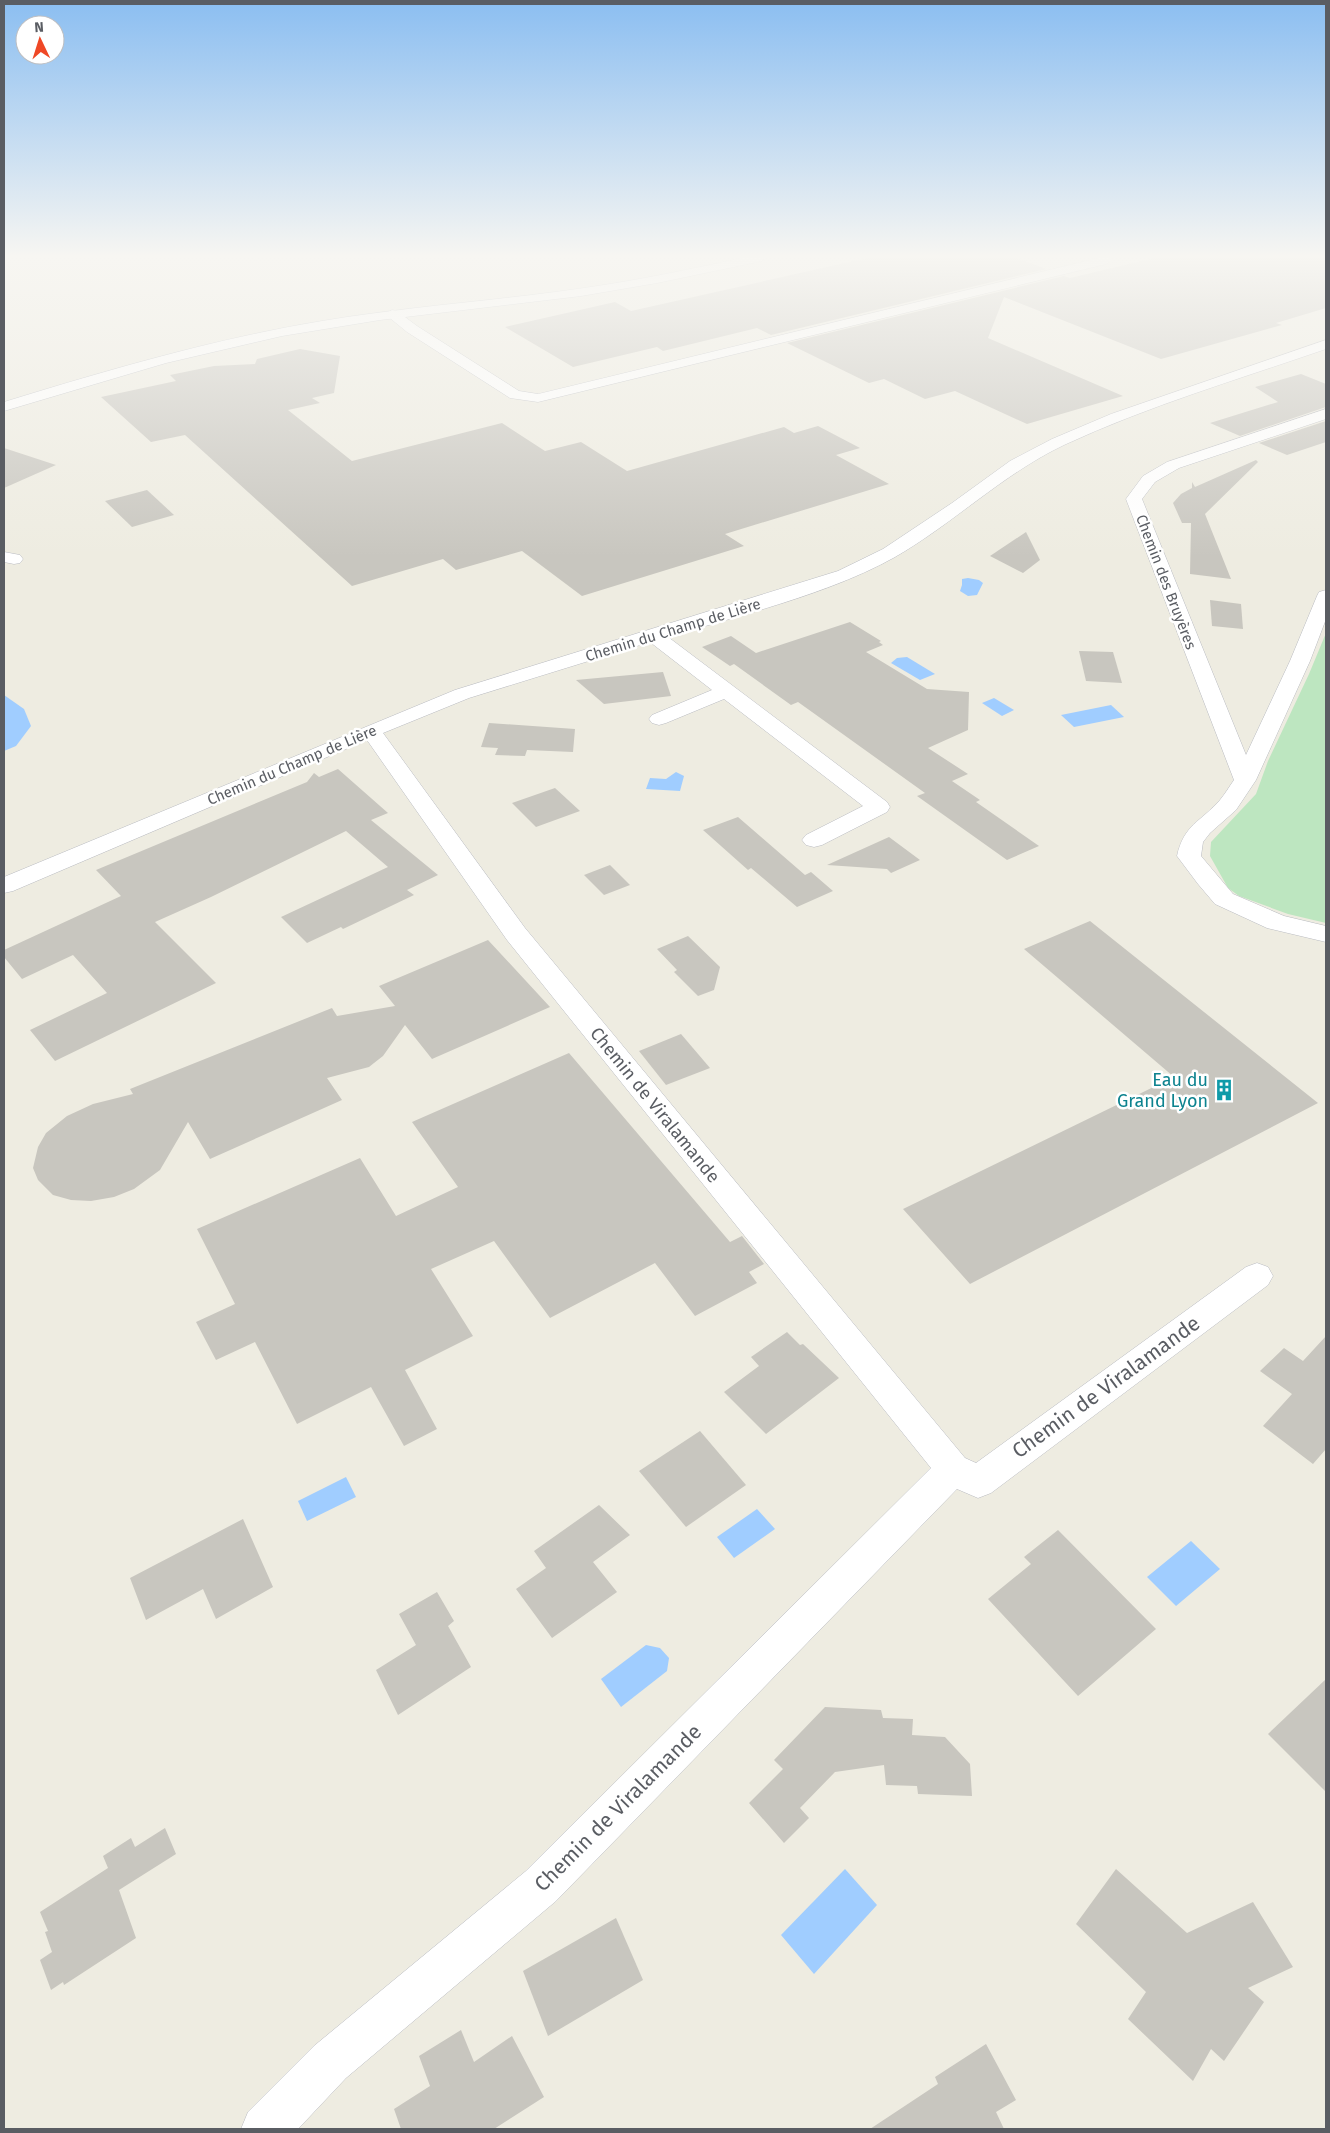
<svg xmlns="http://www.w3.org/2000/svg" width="1330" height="2133" font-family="'Fira Sans',sans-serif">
  <rect width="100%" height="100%" fill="#eeece1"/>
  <path fill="#bde6c0" d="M 1326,633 L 1326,923 L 1288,914 L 1239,896 L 1228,888 L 1210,856 L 1211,842 L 1256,794 L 1268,761 L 1309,674 Z"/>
  <g fill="#a0cdff">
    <path d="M 968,578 L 979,580 L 983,583 L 977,595 L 968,596 L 960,591 L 962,585 L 962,579 Z"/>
    <path d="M 907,657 L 935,674 L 920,680 L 891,663 L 897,658 Z"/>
    <path d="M 4,695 L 24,709 L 31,726 L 16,746 L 4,751 Z"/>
    <path d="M 994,698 L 1014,710 L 1002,716 L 982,703 Z"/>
    <path d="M 1111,705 L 1124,717 L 1074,727 L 1061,715 Z"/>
    <path d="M 676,772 L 684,776 L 680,791 L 646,789 L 650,778 L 666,779 Z"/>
    <path d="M 346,1477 L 356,1497 L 307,1521 L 298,1501 Z"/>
    <path d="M 757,1509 L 775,1529 L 734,1558 L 717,1537 Z"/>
    <path d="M 1191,1541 L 1220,1569 L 1176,1606 L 1147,1577 Z"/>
    <path d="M 646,1645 L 660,1648 L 669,1658 L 667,1671 L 621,1707 L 601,1679 Z"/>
    <path d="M 845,1869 L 877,1905 L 814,1974 L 781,1935 Z"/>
  </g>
  <g fill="#c8c6bf">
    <path d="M 867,258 L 1017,258 L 1046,269 L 771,335 L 757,328 L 663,351 L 657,347 L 573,367 L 505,327 L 615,302 L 631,311 Z"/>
    <path d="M 1154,258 L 1326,258 L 1326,308 L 1276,323 L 1282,325 L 1161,359 L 1004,297 L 988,338 L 1123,396 L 1027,424 L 955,391 L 925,399 L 884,379 L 869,383 L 787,343 L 1064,276 L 1070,278 Z"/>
    <path d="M 300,349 L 340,356 L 334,393 L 312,398 L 320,403 L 288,410 L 352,461 L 502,423 L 545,451 L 581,442 L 627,471 L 784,427 L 794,433 L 818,426 L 860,448 L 836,455 L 889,484 L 725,534 L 744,546 L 582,596 L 522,551 L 456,570 L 443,559 L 352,586 L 185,435 L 151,442 L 101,397 L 176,381 L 170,375 L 214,366 L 255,364 L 257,359 Z"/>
    <path d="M 1301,374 L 1326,384 L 1326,407 L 1240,436 L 1210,423 L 1278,402 L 1255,387 Z"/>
    <path d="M 1326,421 L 1326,442 L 1287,455 L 1259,443 Z"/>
    <path d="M 4,448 L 56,465 L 4,488 Z"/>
    <path d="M 1256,460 L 1258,462 L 1205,514 L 1231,579 L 1190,574 L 1191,523 L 1182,523 L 1173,503 L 1181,494 L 1192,488 L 1192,482 L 1195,487 Z"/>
    <path d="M 147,490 L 174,515 L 132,527 L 105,501 Z"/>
    <path d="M 1026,532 L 1040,560 L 1023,573 L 990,556 Z"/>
    <path d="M 1210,600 L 1241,604 L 1243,629 L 1212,626 Z"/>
    <path d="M 850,622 L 881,641 L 879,642 L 883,645 L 866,652 L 927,689 L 969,692 L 968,730 L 928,748 L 968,774 L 952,781 L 980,800 L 976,802 L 1039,846 L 1007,860 L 917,796 L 925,793 L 812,712 L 798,702 L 791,705 L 734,664 L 730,666 L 702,647 L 731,636 L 756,653 Z"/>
    <path d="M 1079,651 L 1113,652 L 1122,683 L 1086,681 Z"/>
    <path d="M 663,672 L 671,696 L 604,704 L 576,680 Z"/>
    <path d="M 489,723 L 575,729 L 573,752 L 527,750 L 525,756 L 495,755 L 498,748 L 481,747 Z"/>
    <path d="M 338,769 L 388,813 L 371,820 L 438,875 L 407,890 L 414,895 L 343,929 L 341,927 L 307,943 L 281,917 L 388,867 L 346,831 L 211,897 L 155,922 L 216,983 L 55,1061 L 30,1030 L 107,993 L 73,955 L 22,979 L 4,957 L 4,950 L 121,896 L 96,870 L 307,782 L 314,773 L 319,777 Z"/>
    <path d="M 555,788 L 580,811 L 536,827 L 512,803 Z"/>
    <path d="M 738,817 L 805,875 L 811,872 L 833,891 L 797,907 L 751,868 L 748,870 L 703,830 Z"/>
    <path d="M 889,837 L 920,860 L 891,873 L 887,869 L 827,865 Z"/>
    <path d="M 610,865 L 630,885 L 604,895 L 584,875 Z"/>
    <path d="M 1090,921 L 1318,1103 L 970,1284 L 903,1209 L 1174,1077 L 1024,949 Z"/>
    <path d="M 688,936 L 720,967 L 714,990 L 698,996 L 674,972 L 677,970 L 657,949 Z"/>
    <path d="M 488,940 L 550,1007 L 432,1059 L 405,1025 L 383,1056 L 374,1063 L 369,1067 L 327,1078 L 342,1100 L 210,1159 L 188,1122 L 160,1170 L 134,1189 L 114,1197 L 91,1201 L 71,1200 L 53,1195 L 38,1180 L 33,1168 L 38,1147 L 46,1133 L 67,1116 L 93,1104 L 133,1094 L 130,1089 L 332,1008 L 337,1016 L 395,1006 L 379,986 Z"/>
    <path d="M 681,1034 L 710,1068 L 666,1085 L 639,1051 Z"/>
    <path d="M 569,1053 L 730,1242 L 742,1236 L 764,1264 L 749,1272 L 757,1283 L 695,1316 L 655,1263 L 550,1318 L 494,1241 L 431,1269 L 473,1336 L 405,1370 L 437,1429 L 404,1446 L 371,1387 L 297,1424 L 255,1342 L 216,1360 L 196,1322 L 235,1304 L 197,1229 L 360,1158 L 396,1216 L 458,1187 L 412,1122 Z"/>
    <path d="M 787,1332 L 800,1345 L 803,1344 L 839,1378 L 766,1434 L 724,1392 L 759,1366 L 751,1357 Z"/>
    <path d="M 1326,1336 L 1326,1449 L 1313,1464 L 1263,1426 L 1292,1394 L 1260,1371 L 1284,1348 L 1303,1361 Z"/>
    <path d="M 700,1431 L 746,1485 L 686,1527 L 639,1471 Z"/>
    <path d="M 599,1505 L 630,1535 L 593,1562 L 617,1592 L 552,1638 L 516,1589 L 546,1568 L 534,1551 Z"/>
    <path d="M 243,1519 L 273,1587 L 216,1619 L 203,1589 L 146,1620 L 130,1578 Z"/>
    <path d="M 1058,1530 L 1156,1629 L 1078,1696 L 988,1599 L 1031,1564 L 1024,1557 Z"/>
    <path d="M 437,1592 L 454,1621 L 448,1626 L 471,1667 L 398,1715 L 376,1670 L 416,1645 L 399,1614 Z"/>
    <path d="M 1326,1679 L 1326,1792 L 1268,1734 Z"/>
    <path d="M 825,1707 L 881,1710 L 883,1718 L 913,1719 L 912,1735 L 945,1737 L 970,1764 L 972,1796 L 918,1794 L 917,1786 L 886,1785 L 884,1765 L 835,1772 L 800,1808 L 809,1818 L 784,1843 L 749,1803 L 783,1769 L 774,1760 Z"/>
    <path d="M 165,1828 L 176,1854 L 119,1890 L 136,1938 L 64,1985 L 63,1982 L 51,1990 L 40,1960 L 52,1952 L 45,1932 L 48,1931 L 40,1912 L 108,1868 L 103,1856 L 131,1838 L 135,1847 Z"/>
    <path d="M 1116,1869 L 1187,1933 L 1253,1902 L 1293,1967 L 1248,1988 L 1264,2002 L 1224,2061 L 1211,2049 L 1193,2081 L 1128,2019 L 1146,1992 L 1076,1924 Z"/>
    <path d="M 616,1918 L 643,1980 L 548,2036 L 523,1971 Z"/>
    <path d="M 461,2030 L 474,2062 L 512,2036 L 544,2097 L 494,2129 L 401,2129 L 394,2109 L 430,2086 L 419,2056 Z"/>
    <path d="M 986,2044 L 1016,2100 L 996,2112 L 1004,2129 L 870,2129 L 938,2084 L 935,2077 Z"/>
  </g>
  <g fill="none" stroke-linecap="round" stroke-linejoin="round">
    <g stroke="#b9bbc1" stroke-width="1">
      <g id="minor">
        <path d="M 1099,258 L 1111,258 L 1112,260 L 1106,264 L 538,402 L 510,398 L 407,332 L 385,314 L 392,310 L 397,311 L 417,326 L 519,391 L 538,394 Z"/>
        <path d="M 1326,340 L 1326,349 C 1239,379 1148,406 1064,445 C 1003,474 954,523 895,557 C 829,594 740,615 668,637 L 887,802 L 890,807 L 887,812 L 822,845 L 814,847 L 806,845 L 802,840 L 806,835 L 863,806 L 724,699 L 666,723 L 659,725 L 652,723 L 649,719 L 652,715 L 712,690 L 650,642 L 469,698 L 383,733 L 525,928 L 965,1458 L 976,1463 L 1246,1267 L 1257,1263 L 1268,1267 L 1273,1276 L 1268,1285 L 991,1493 L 978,1498 L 957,1489 L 556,1901 L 346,2078 L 298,2129 L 241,2129 L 248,2112 L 314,2046 L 526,1871 L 931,1468 L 507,940 L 367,740 L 13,891 L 4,893 L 4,877 L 455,690 L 838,571 L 883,549 L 952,503 L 1010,461 L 1052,439 L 1111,414 Z"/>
        <path d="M 1326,409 L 1326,419 L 1179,468 L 1155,482 L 1142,499 L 1246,755 L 1290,661 L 1317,596 L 1319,592 L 1326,590 L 1326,619 L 1310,661 L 1256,780 L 1236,810 L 1210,833 L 1203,842 L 1201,856 L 1233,894 L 1284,916 L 1326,926 L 1326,942 L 1267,928 L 1215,904 L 1198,884 L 1177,856 C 1184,824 1201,822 1220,800 C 1225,794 1229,787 1234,780 L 1126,499 L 1143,476 L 1167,462 Z"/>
        <path d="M 4,552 L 20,555 L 23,559 L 20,563 L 14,564 L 4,562 Z"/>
      </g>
    </g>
    <g stroke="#babdc4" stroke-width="1">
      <path id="secondary" d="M 741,258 L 764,258 L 762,261 L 657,283 L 581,296 L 380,320 L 282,336 L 166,363 L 4,411 L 4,402 C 108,370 214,339 322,321 C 399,308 478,302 555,292 C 618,284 680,272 741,258 Z"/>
    </g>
    <use href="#minor" fill="#fff" fill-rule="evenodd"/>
    <use href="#secondary" fill="#fff" fill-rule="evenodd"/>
  </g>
  <linearGradient id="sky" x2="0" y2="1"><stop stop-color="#8bbef1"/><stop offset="0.46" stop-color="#f7f6f2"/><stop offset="1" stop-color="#f7f6f2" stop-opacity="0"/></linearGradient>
  <rect width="1330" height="557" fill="url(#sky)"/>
  <defs>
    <g id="building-bare" transform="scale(1.725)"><path d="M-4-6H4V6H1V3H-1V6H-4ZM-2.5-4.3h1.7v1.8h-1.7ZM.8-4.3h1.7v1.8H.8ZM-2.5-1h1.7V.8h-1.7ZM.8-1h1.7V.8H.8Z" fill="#0f9aa8" stroke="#fff" stroke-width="2.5" paint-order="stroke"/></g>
  </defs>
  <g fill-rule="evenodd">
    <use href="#building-bare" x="1224" y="1090"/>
  </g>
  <g text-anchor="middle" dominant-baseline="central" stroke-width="5" stroke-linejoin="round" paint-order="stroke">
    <g font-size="15" fill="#5a5d63" stroke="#fff">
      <text transform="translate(1166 582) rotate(69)">Chemin des Bruyères</text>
      <text transform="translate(673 630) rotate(-17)">Chemin du Champ de Lière</text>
      <text transform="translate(292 765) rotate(-23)">Chemin du Champ de Lière</text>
    </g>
    <g font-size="18" fill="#0d838f" stroke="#fff" text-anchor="end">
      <text x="1208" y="1080">Eau du<tspan x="1208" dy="21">Grand Lyon</tspan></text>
    </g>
    <g font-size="18" fill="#5a5d63" stroke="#fff">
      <text transform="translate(655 1105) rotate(51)">Chemin de Viralamande</text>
    </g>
    <g font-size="21" fill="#5a5d63" stroke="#fff">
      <text transform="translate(1106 1387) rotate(-36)">Chemin de Viralamande</text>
      <text transform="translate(618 1808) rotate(-45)">Chemin de Viralamande</text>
    </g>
  </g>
  <rect width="1330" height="2133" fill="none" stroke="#5a5d63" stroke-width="10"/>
  <g transform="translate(40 40) rotate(356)"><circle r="24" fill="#ffffff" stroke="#bdbec1"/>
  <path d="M0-4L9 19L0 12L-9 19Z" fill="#ef4826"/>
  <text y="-8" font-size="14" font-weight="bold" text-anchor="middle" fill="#5a5d63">N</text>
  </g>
</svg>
